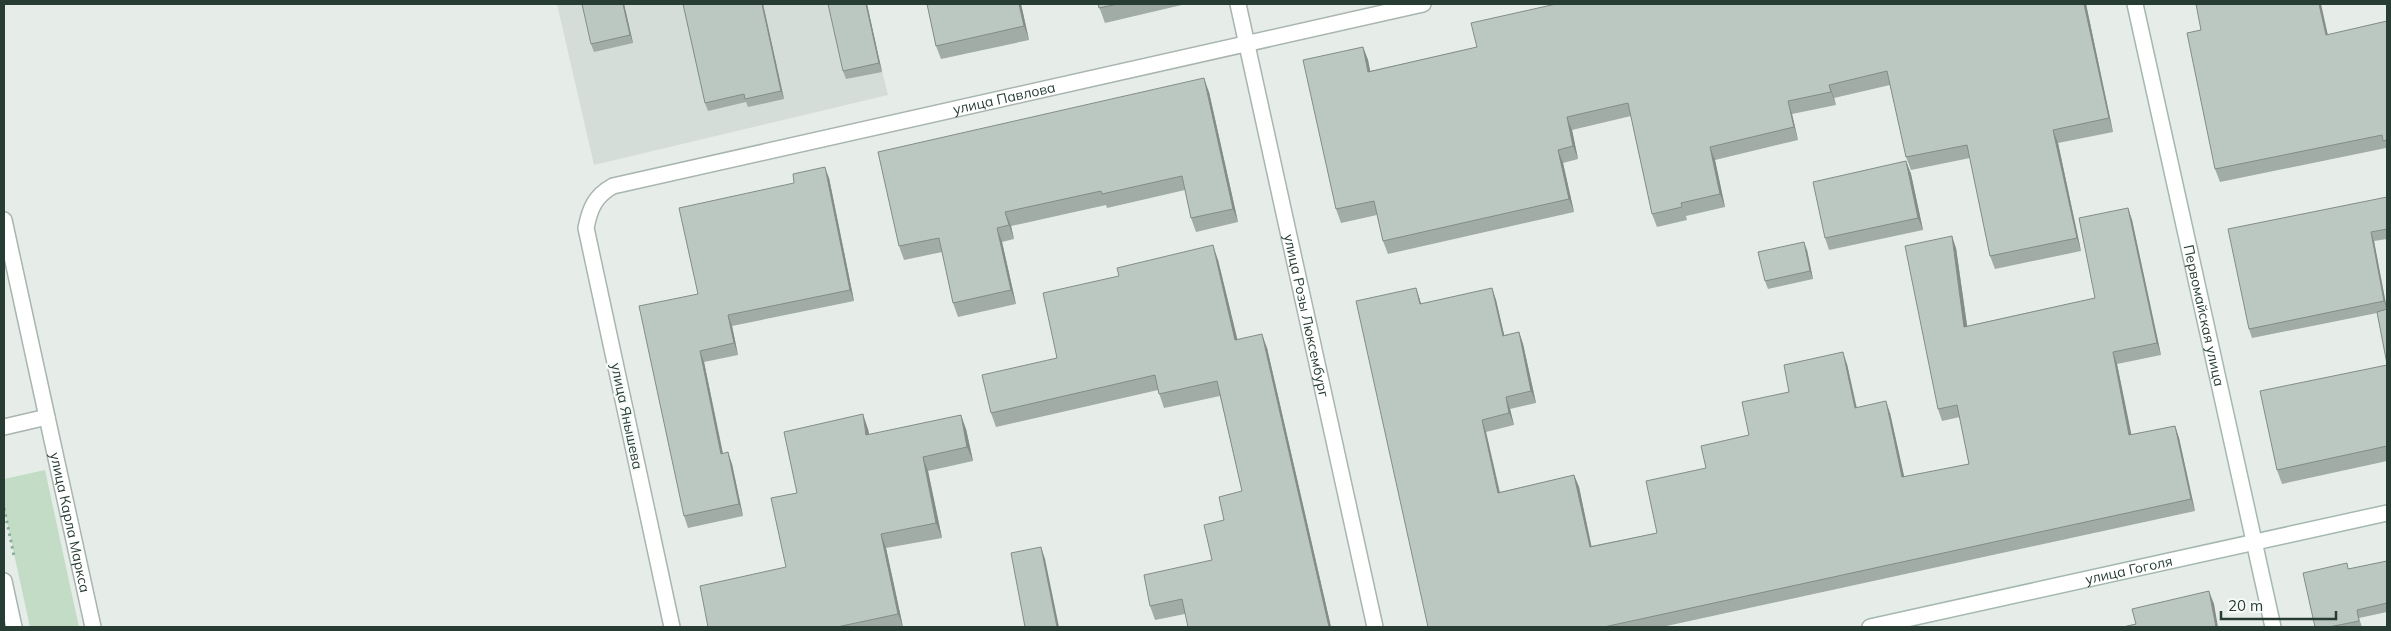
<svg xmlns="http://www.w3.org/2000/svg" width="2391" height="631" font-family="Mulish,sans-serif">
  <rect width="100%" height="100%" fill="#e6ede9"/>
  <path fill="#d4ddd8" d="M 557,4 L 866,4 L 888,95 L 594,165 Z"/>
  <path fill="#c2dcc5" d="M 45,470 L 79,627 L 30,627 L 4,508 L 4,479 Z"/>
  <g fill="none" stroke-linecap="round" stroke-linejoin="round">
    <g stroke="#a9b5af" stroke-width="18">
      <path id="lane" d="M 4,220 L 47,417"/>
    </g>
    <g stroke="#a9b5af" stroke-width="18">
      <g id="street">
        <path id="s1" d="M 1238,4 L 1375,627"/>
        <path id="s2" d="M 4,427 L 47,417 L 93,627"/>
        <path d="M 4,581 L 14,627"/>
        <path id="s3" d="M 672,627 L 586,228 C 590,208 595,196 613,186 L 1423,4"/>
      </g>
    </g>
    <g stroke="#a5b8af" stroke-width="18">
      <g id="secondary">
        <path id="s4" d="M 2135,4 L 2273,627"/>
        <path id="s5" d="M 1870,627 L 2387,513"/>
      </g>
    </g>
    <path stroke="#8aad9d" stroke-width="3" stroke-dasharray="2.5 4" stroke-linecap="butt" d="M 4,508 L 14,556"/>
    <use href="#lane" stroke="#fff" stroke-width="15"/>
    <use href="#street" stroke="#fff" stroke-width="15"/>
    <use href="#secondary" stroke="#fff" stroke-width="15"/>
  </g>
  <g fill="#a1aca7">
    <path d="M 624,4 L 633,43 L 594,52 L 591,44 Z"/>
    <path d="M 683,4 L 763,4 L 784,99 L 748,107 L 746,102 L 708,111 L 705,103 Z"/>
    <path d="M 867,4 L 882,72 L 846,79 L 843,71 Z"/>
    <path d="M 927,4 L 1021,4 L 1029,40 L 941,59 L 936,46 Z"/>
    <path d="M 1098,4 L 1186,4 L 1105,23 Z"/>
    <path d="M 1556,4 L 2086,4 L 2113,132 L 2058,143 L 2081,251 L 1995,269 L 1990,256 L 1970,158 L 1911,170 L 1906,157 L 1890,85 L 1834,98 L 1836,105 L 1792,114 L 1798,140 L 1715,160 L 1725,207 L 1686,216 L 1687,220 L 1657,227 L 1652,214 L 1631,116 L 1572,130 L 1578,159 L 1563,163 L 1574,212 L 1388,254 L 1383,241 L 1377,215 L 1341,223 L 1336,209 L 1363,47 L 1368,60 L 1370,71 L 1477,47 Z"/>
    <path d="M 2387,21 L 2387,152 L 2386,148 L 2220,182 L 2215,169 L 2201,30 L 2328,35 Z"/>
    <path d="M 1209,92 L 1238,222 L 1196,232 L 1191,218 L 1185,190 L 1107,208 L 1106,205 L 1011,226 L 1014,239 L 1002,242 L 1016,304 L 958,317 L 953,303 L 942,252 L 904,260 L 899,246 Z"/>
    <path d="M 1906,161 L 1911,174 L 1923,230 L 1829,250 L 1825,238 Z"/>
    <path d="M 829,178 L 854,301 L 732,326 L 738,355 L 704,362 L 723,453 L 732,464 L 743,516 L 688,528 L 684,516 L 698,294 Z"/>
    <path d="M 2387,197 L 2387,239 L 2374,241 L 2387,309 L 2387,364 L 2377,313 L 2252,338 L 2249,329 Z"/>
    <path d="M 2128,208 L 2132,220 L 2161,355 L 2117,364 L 2131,435 L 2175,426 L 2179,438 L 2195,511 L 1662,627 L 1428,627 L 1416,288 L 1421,304 L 1492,288 L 1496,300 L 1504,335 L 1519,332 L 1523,344 L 1536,403 L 1510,409 L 1514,425 L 1486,432 L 1500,492 L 1574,475 L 1579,487 L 1591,546 L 1657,533 L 1706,468 L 1749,435 L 1789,392 L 1847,364 L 1857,408 L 1890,413 L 1904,477 L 1969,464 L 1960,417 L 1942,421 L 1938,409 L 1956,248 L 1967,326 L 2095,298 Z"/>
    <path d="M 1807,250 L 1813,279 L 1768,289 L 1765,281 Z"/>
    <path d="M 1218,260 L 1237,339 L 1267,348 L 1331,627 L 1185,614 L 1155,620 L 1150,606 L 1212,560 L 1224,520 L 1242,491 L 1220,396 L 1164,408 L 1158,390 L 996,427 L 991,413 L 1057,358 Z"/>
    <path d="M 2387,365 L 2387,461 L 2282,484 L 2277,470 Z"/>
    <path d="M 868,429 L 869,434 L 966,429 L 973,461 L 928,471 L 942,538 L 886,548 L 903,627 L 708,627 L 786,567 L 797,493 Z"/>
    <path d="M 2387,561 L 2387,612 L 2359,618 L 2362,627 L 2315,627 L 2349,569 Z"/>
  </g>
  <g fill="#838c88">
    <path d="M 623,4 L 624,4 L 633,43 L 630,35 Z"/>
    <path d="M 762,4 L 763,4 L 784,99 L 781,91 Z"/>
    <path d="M 866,4 L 867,4 L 882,72 L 879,63 Z"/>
    <path d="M 1019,4 L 1021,4 L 1029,40 L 1024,26 Z"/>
    <path d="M 2084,4 L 2086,4 L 2113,132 L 2109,118 Z"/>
    <path d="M 2319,4 L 2321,4 L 2331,49 L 2326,35 Z"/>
    <path d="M 1363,47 L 1368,60 L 1373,85 L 1368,72 Z"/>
    <path d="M 1204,78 L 1209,92 L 1238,222 L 1233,209 Z"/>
    <path d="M 1829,85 L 1834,98 L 1836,105 L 1831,92 Z"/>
    <path d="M 1788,101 L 1792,114 L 1798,140 L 1794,127 Z"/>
    <path d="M 1567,117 L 1572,130 L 1578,159 L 1573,146 Z"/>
    <path d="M 2053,130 L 2058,143 L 2081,251 L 2077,238 Z"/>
    <path d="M 1710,147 L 1715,160 L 1725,207 L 1720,194 Z"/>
    <path d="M 1558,150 L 1563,163 L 1574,212 L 1569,199 Z"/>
    <path d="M 1906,161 L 1911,174 L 1923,230 L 1918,218 Z"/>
    <path d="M 825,167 L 829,178 L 854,301 L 850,290 Z"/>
    <path d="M 2128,208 L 2132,220 L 2161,355 L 2157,343 Z"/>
    <path d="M 1005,212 L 1011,226 L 1014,239 L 1009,225 Z"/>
    <path d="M 997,228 L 1002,242 L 1016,304 L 1011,290 Z"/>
    <path d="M 2371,232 L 2374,241 L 2387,310 L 2384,301 Z"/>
    <path d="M 1952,236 L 1956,248 L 1969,339 L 1964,327 Z"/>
    <path d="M 1804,242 L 1807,250 L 1813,279 L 1810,271 Z"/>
    <path d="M 1213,245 L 1218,260 L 1241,354 L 1235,340 Z"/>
    <path d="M 1416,288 L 1420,300 L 1424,316 L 1420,304 Z"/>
    <path d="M 1492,288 L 1496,300 L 1507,347 L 1503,336 Z"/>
    <path d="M 728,315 L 732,326 L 738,355 L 734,343 Z"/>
    <path d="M 1519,332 L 1523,344 L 1536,403 L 1531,391 Z"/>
    <path d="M 1262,334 L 1267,348 L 1331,627 L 1329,627 Z"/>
    <path d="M 700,351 L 704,362 L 725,465 L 721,454 Z"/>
    <path d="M 1843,352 L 1847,364 L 1859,420 L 1855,408 Z"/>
    <path d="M 2113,352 L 2117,364 L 2134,447 L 2129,435 Z"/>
    <path d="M 1506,397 L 1510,409 L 1514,425 L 1509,413 Z"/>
    <path d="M 1886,401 L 1890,413 L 1907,489 L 1902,477 Z"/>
    <path d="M 863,414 L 868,429 L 872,449 L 866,435 Z"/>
    <path d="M 961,415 L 966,429 L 973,461 L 967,447 Z"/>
    <path d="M 1482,420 L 1486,432 L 1502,504 L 1498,493 Z"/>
    <path d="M 2175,426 L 2179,438 L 2195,511 L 2191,499 Z"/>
    <path d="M 728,452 L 732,464 L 743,516 L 739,504 Z"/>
    <path d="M 923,457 L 928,471 L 942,538 L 936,523 Z"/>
    <path d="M 1574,475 L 1579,487 L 1594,558 L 1590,547 Z"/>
    <path d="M 881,534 L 886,548 L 903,627 L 898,614 Z"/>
    <path d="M 1041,547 L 1045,559 L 1059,627 L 1057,627 Z"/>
    <path d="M 2209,591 L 2214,604 L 2218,627 L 2216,627 Z"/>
  </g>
  <g fill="#bbc8c2" stroke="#838c88">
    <path d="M 582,4 L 623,4 L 630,35 L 591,44 Z"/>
    <path d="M 683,4 L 762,4 L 781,91 L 745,99 L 744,94 L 705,103 Z"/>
    <path d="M 828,4 L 866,4 L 879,63 L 843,71 Z"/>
    <path d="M 927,4 L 1019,4 L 1024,26 L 936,46 Z"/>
    <path d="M 1098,4 L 1118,4 L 1099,8 Z"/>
    <path d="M 1556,4 L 2084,4 L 2109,118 L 2053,130 L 2077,238 L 1990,256 L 1967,145 L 1906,157 L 1887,71 L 1829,85 L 1831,92 L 1788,101 L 1794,127 L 1710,147 L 1720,194 L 1681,203 L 1682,207 L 1652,214 L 1628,103 L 1567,117 L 1573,146 L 1558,150 L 1569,199 L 1383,241 L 1374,201 L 1336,209 L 1303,60 L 1363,47 L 1368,72 L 1477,47 L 1471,23 Z"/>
    <path d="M 2196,4 L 2319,4 L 2326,35 L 2387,21 L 2387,140 L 2383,141 L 2382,135 L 2215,169 L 2187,33 L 2201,30 Z"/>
    <path d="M 1204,78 L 1233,209 L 1191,218 L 1182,176 L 1102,194 L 1101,191 L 1005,212 L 1009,225 L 997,228 L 1011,290 L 953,303 L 939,238 L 899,246 L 878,152 Z"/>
    <path d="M 1906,161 L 1918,218 L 1825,238 L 1813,182 Z"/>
    <path d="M 825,167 L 850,290 L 728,315 L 734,343 L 700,351 L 721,454 L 728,452 L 739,504 L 684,516 L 639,306 L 698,294 L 679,208 L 794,183 L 793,174 Z"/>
    <path d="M 2387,197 L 2387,229 L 2371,232 L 2384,301 L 2249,329 L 2228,229 Z"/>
    <path d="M 2128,208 L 2157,343 L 2113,352 L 2129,435 L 2175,426 L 2191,499 L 1604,627 L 1428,627 L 1356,301 L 1416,288 L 1420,304 L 1492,288 L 1503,336 L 1519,332 L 1531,391 L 1506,397 L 1509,413 L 1482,420 L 1498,493 L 1574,475 L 1590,547 L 1657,533 L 1646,481 L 1706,468 L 1701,446 L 1749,435 L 1742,402 L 1789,392 L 1784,365 L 1843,352 L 1855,408 L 1886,401 L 1902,477 L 1969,464 L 1957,405 L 1938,409 L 1905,246 L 1952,236 L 1964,327 L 2095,298 L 2079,218 Z"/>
    <path d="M 1804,242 L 1810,271 L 1765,281 L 1758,252 Z"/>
    <path d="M 1213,245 L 1235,340 L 1262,334 L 1329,627 L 1188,627 L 1182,599 L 1150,606 L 1144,575 L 1212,560 L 1204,525 L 1224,520 L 1219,497 L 1242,491 L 1217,381 L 1159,394 L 1155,375 L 991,413 L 982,375 L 1057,358 L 1043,293 L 1119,276 L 1117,268 Z"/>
    <path d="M 2387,309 L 2387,364 L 2377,312 Z"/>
    <path d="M 2387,365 L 2387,446 L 2277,470 L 2260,391 Z"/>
    <path d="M 863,414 L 866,435 L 961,415 L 967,447 L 923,457 L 936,523 L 881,534 L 898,614 L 837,627 L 708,627 L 700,586 L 786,567 L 771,498 L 797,493 L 784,432 Z"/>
    <path d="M 1041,547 L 1057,627 L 1025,627 L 1011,553 Z"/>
    <path d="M 2387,561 L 2387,603 L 2357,610 L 2359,621 L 2329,627 L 2315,627 L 2303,573 L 2347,563 L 2348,569 Z"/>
    <path d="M 2209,591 L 2216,627 L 2123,627 L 2136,624 L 2132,609 Z"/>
  </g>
  <g text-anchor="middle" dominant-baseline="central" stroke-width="4.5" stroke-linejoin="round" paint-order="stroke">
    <g font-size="14" fill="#273d34" stroke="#f6faf8">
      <text stroke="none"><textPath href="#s3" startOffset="861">улица Павлова</textPath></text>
      <text stroke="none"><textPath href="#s1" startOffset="319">улица Розы Люксембург</textPath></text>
      <text stroke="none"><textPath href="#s4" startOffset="319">Первомайская улица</textPath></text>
      <text transform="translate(627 416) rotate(78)">улица Янышева</text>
      <text stroke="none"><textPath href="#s2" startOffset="152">улица Карла Маркса</textPath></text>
      <text stroke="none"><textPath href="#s5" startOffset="265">улица Гоголя</textPath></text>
    </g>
  </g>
  <rect width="2391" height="631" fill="none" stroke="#273d34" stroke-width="10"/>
  <path d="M2221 611v8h115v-8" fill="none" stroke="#273d34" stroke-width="2.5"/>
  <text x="2228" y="611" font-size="15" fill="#273d34" stroke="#f6faf8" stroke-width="4" paint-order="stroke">20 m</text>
</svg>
